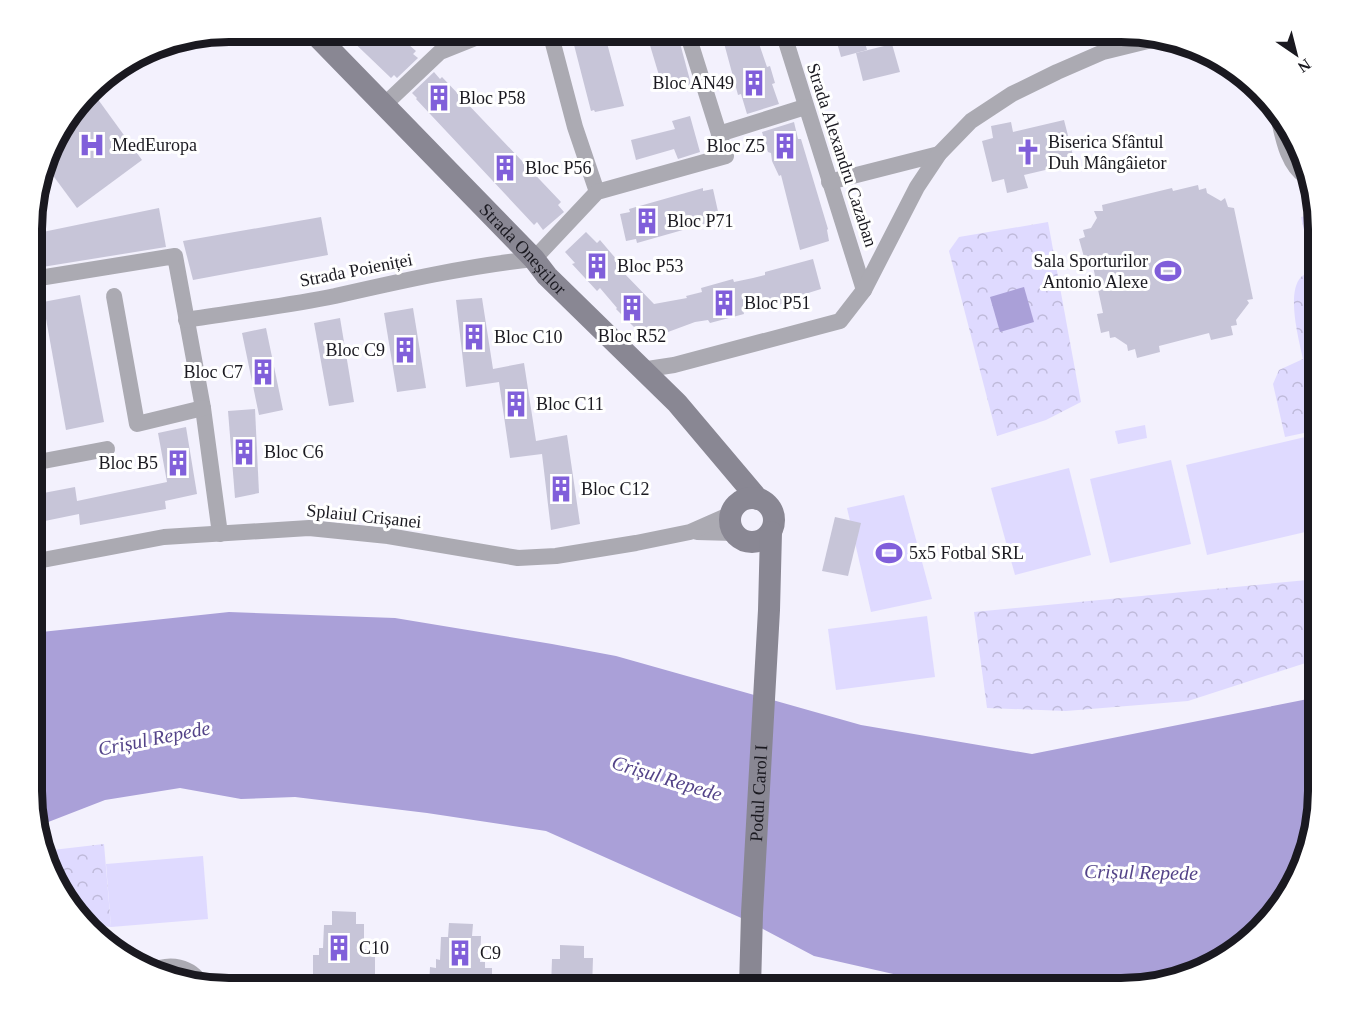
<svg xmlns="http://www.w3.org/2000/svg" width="1350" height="1020" font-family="'Times New Roman',serif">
  <defs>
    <pattern id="park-crowns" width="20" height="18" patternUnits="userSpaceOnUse" patternTransform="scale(1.5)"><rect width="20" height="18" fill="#dfdaff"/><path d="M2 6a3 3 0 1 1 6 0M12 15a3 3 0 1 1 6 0" fill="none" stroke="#bfbada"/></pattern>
  </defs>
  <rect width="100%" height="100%" fill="#f3f1fd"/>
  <g fill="#dfdaff">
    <path d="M 1145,425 L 1147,438 L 1118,444 L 1115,431 Z"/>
    <path d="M 1318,434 L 1318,529 L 1207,555 L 1186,465 Z"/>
    <path d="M 1171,460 L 1191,544 L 1110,563 L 1090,479 Z"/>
    <path d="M 1069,468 L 1091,555 L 1015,575 L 991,488 Z"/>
    <path d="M 904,495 L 932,599 L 871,612 L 847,508 Z"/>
    <path d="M 927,616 L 935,677 L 836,690 L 828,629 Z"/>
    <path d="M 203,856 L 208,919 L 111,927 L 106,864 Z"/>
  </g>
  <g fill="url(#park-crowns)">
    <path d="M 1315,214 L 1318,229 L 1318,430 L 1285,437 L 1273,384 L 1279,370 L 1303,359 C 1299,340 1286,293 1301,277 C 1304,274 1310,273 1313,271 L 1301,217 Z"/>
    <path d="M 1048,222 L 1081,402 L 1046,420 L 997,436 L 949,251 L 959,237 Z"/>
    <path d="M 1318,579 L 1318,659 L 1188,701 L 1066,711 L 987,708 L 974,612 Z"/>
    <path d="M 104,844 L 111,927 L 87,924 L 52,879 L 44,851 Z"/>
  </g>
  <g fill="#aaa0d8">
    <path d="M 1024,287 L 1034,322 L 1000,332 L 990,297 Z"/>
    <path d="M 229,612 L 395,618 L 552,644 L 616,656 L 861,725 L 1032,754 L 1318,697 L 1318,804 L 1304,866 L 1270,921 L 1208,968 L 1121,988 L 955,988 L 814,956 L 748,921 L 546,831 L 427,813 L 295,797 L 241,799 L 180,788 L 105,800 L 38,826 L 32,804 L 32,633 Z"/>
  </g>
  <g fill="#c7c5d8">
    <path d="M 343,32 L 394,32 L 416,51 L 413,54 L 418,58 L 397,78 L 394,75 L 391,78 Z"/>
    <path d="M 591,32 L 604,32 L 624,106 L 595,112 L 594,110 L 591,111 L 573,41 Z"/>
    <path d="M 646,32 L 677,32 L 691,84 L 664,92 Z"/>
    <path d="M 721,32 L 755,32 L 767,67 L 770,66 L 775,83 L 772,84 L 779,104 L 747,114 L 741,94 L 738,95 Z"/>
    <path d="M 834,32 L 862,32 L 867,50 L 841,57 Z"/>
    <path d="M 892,44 L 900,72 L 863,81 L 856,53 Z"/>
    <path d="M 434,72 L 440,79 L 442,77 L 561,202 L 558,205 L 564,212 L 543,230 L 537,222 L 534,225 L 416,99 L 417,98 L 412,93 Z"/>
    <path d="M 97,98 L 142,160 L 77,208 L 46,166 L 58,131 L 65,122 Z"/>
    <path d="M 690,116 L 700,152 L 678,159 L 674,149 L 636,160 L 631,140 L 675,129 L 672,121 Z"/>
    <path d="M 1064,120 L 1075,163 L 1024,175 L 1028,188 L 1007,193 L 1004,179 L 992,182 L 982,141 L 993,138 L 991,126 L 1011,122 L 1013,132 Z"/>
    <path d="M 794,122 L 798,139 L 801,139 L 828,229 L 827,230 L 829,241 L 800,250 L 781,175 L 779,176 L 772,161 L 771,153 L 768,152 L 762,132 Z"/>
    <path d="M 1198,185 L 1199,190 L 1206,188 L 1207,193 L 1221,201 L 1225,198 L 1228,207 L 1234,208 L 1253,299 L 1247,300 L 1249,303 L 1236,320 L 1237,325 L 1231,326 L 1233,335 L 1211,340 L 1209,333 L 1159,346 L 1160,352 L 1137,358 L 1135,349 L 1128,351 L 1127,345 L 1115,337 L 1110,338 L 1109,331 L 1101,333 L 1097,314 L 1103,313 L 1091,257 L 1084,257 L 1079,239 L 1085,237 L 1083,230 L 1091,228 L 1097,218 L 1094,211 L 1103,211 L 1102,205 L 1172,188 L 1173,191 Z"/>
    <path d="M 703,188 L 703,191 L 713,189 L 719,216 L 709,218 L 711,222 L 637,243 L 636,239 L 626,241 L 620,214 L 630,212 L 629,209 Z"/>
    <path d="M 159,208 L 166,247 L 36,268 L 33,254 L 33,234 Z"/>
    <path d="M 321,217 L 328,255 L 193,280 L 183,241 Z"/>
    <path d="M 586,232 L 597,243 L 600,240 L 623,267 L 620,269 L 654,304 L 687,298 L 686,296 L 702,292 L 701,288 L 733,279 L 734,282 L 753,278 L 765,275 L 765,272 L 813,259 L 821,289 L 805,294 L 806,297 L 774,306 L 773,302 L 743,310 L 744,314 L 710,323 L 708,320 L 695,322 L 668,332 L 655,334 L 656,331 L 634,327 L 616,309 L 617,308 L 600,288 L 597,291 L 572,264 L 575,263 L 565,252 Z"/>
    <path d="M 80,295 L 104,422 L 66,430 L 43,302 Z"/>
    <path d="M 482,298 L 493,369 L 524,363 L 536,441 L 567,435 L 580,524 L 551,530 L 542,454 L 510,458 L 499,382 L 466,387 L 456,300 Z"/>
    <path d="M 413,308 L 426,388 L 397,392 L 384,313 Z"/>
    <path d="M 340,318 L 354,402 L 329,406 L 314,323 Z"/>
    <path d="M 266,328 L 283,410 L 259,415 L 242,333 Z"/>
    <path d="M 255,409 L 259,493 L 235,498 L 228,411 Z"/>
    <path d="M 186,427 L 197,494 L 165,501 L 166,509 L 80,525 L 79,514 L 35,523 L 33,516 L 33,495 L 75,487 L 77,501 L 167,482 L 158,433 Z"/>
    <path d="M 835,517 L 861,523 L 848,576 L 822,571 Z"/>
    <path d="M 332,911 L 356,912 L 356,924 L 364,924 L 364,949 L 368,950 L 368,955 L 375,955 L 375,977 L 367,977 L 367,986 L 319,986 L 319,978 L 313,978 L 313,955 L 319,955 L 319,948 L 323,948 L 324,925 L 332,925 Z"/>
    <path d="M 449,923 L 473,924 L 472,936 L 481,936 L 480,962 L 485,962 L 485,968 L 492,968 L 492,988 L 429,988 L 430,967 L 436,968 L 436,959 L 440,960 L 441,937 L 448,937 Z"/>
    <path d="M 560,945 L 584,946 L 584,958 L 593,958 L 592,988 L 551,988 L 552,959 L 560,959 Z"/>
  </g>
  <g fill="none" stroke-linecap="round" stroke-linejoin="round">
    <g stroke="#abaab2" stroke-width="16">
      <path d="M 550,32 L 575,127 L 597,192"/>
      <path d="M 783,32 L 864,290"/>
      <path d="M 383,106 L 440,52 L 475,38 L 533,32"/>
      <path d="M 1278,116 C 1283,137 1287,164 1306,177"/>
      <path d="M 719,134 L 805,107"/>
      <path d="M 829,182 L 939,154"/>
      <path d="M 33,279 L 175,256 L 203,408 L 220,534"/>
      <path d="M 114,296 L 137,424 L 203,408"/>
      <path d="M 186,320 C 235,312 286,306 335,296 C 401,281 467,266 534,259 L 597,192 L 726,156 L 687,32"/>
      <path d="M 641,370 L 674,365 L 840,321 L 864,290 L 917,187 L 939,154 L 971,121 L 1012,94 L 1057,72 L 1103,52 L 1160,38"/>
      <path d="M 33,463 L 107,449"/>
      <path d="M 697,532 L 734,533"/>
      <path d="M 32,562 L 164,537 L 309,528 L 388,536 L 518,558 L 556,556 L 636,543 L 690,532 L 731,514"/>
      <path d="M 151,972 C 169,962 191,966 202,985"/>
    </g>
    <g stroke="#898793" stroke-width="22">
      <path id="s1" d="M 313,32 L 534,259 L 547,276 L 677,403 L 758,499"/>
      <circle cx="752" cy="520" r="22"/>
      <path id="s2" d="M 750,988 L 752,913 L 769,610 L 771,532"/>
    </g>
  </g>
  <defs>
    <g id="building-bare" transform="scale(2.07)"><path d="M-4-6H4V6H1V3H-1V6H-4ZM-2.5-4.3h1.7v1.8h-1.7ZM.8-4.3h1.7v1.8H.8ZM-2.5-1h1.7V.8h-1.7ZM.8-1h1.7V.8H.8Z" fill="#805fda" stroke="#fff" stroke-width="2.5" paint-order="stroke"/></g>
    <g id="hospital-bare" transform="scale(2.07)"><path d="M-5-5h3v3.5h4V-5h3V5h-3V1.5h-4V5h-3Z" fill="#805fda" stroke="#fff" stroke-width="2.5" paint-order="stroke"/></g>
    <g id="church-bare" transform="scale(2.07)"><path d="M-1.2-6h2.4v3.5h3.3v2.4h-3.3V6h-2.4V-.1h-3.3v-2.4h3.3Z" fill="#805fda" stroke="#fff" stroke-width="2.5" paint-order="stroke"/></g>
    <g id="stadium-bare" transform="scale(2.07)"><path d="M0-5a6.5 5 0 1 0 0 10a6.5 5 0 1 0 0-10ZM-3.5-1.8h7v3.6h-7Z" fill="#805fda" stroke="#fff" stroke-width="2.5" paint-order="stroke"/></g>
  </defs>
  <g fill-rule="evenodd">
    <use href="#building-bare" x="754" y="83"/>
    <use href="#building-bare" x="439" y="98"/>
    <use href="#hospital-bare" x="92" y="145"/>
    <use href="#building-bare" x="785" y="146"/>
    <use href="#church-bare" x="1028" y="152"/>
    <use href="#building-bare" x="505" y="168"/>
    <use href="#building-bare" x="647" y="221"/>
    <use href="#building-bare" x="597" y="266"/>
    <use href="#stadium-bare" x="1168" y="271"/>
    <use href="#building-bare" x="724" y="303"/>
    <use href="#building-bare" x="632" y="308"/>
    <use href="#building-bare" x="474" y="337"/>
    <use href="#building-bare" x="405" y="350"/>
    <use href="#building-bare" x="263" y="372"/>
    <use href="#building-bare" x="516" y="404"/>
    <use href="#building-bare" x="244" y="452"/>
    <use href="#building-bare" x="178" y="463"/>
    <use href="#building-bare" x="561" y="489"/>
    <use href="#stadium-bare" x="889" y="553"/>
    <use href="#building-bare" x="339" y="948"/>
    <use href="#building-bare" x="460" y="953"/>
  </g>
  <g text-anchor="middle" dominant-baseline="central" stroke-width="6" stroke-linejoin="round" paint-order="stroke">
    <g font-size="18" fill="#1a1920" stroke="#fff" text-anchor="start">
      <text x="734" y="83" text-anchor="end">Bloc AN49</text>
      <text x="459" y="98">Bloc P58</text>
      <text x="1048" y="142">Biserica Sfântul<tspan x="1048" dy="21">Duh Mângâietor</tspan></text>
      <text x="112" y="145">MedEuropa</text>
      <text x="765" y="146" text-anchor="end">Bloc Z5</text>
      <text x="525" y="168">Bloc P56</text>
      <text x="667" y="221">Bloc P71</text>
      <text x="1148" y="261" text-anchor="end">Sala Sporturilor<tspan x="1148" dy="21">Antonio Alexe</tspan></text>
      <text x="617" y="266">Bloc P53</text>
      <text x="744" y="303">Bloc P51</text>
      <text x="632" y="336" text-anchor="middle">Bloc R52</text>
      <text x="494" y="337">Bloc C10</text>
      <text x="385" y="350" text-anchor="end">Bloc C9</text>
      <text x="243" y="372" text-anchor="end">Bloc C7</text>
      <text x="536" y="404">Bloc C11</text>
      <text x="264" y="452">Bloc C6</text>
      <text x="158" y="463" text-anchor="end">Bloc B5</text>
      <text x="581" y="489">Bloc C12</text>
      <text x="909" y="553">5x5 Fotbal SRL</text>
      <text x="359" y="948">C10</text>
      <text x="480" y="953">C9</text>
    </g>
    <g font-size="18" fill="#1a1920" stroke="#fff">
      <text transform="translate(842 155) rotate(72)">Strada Alexandru Cazaban</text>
      <text stroke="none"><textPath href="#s1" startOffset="302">Strada Oneștilor</textPath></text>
      <text transform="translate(356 270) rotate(-11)">Strada Poieniței</text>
      <text transform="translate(364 516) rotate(6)">Splaiul Crișanei</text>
      <text stroke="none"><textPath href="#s2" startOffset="195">Podul Carol I</textPath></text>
    </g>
    <g font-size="20" font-style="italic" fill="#534388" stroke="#fff">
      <text transform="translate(154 738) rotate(-11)">Crișul Repede</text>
      <text transform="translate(667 778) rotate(17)">Crișul Repede</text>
      <text transform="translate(1141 872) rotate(1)">Crișul Repede</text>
    </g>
  </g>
  <path d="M0 0H1350V1020H0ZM229 42H1121A187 187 0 0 1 1308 229V791A187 187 0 0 1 1121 978H229A187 187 0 0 1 42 791V229A187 187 0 0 1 229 42Z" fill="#fff" fill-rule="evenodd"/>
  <path fill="none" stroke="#1a1920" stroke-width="8" d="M229 42H1121A187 187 0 0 1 1308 229V791A187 187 0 0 1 1121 978H229A187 187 0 0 1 42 791V229A187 187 0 0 1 229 42Z"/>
  <g transform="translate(1296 54) rotate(145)" stroke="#ffffff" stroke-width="4.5" paint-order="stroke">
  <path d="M0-4.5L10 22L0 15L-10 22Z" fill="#1a1920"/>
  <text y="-9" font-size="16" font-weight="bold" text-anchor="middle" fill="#1a1920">N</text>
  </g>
</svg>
